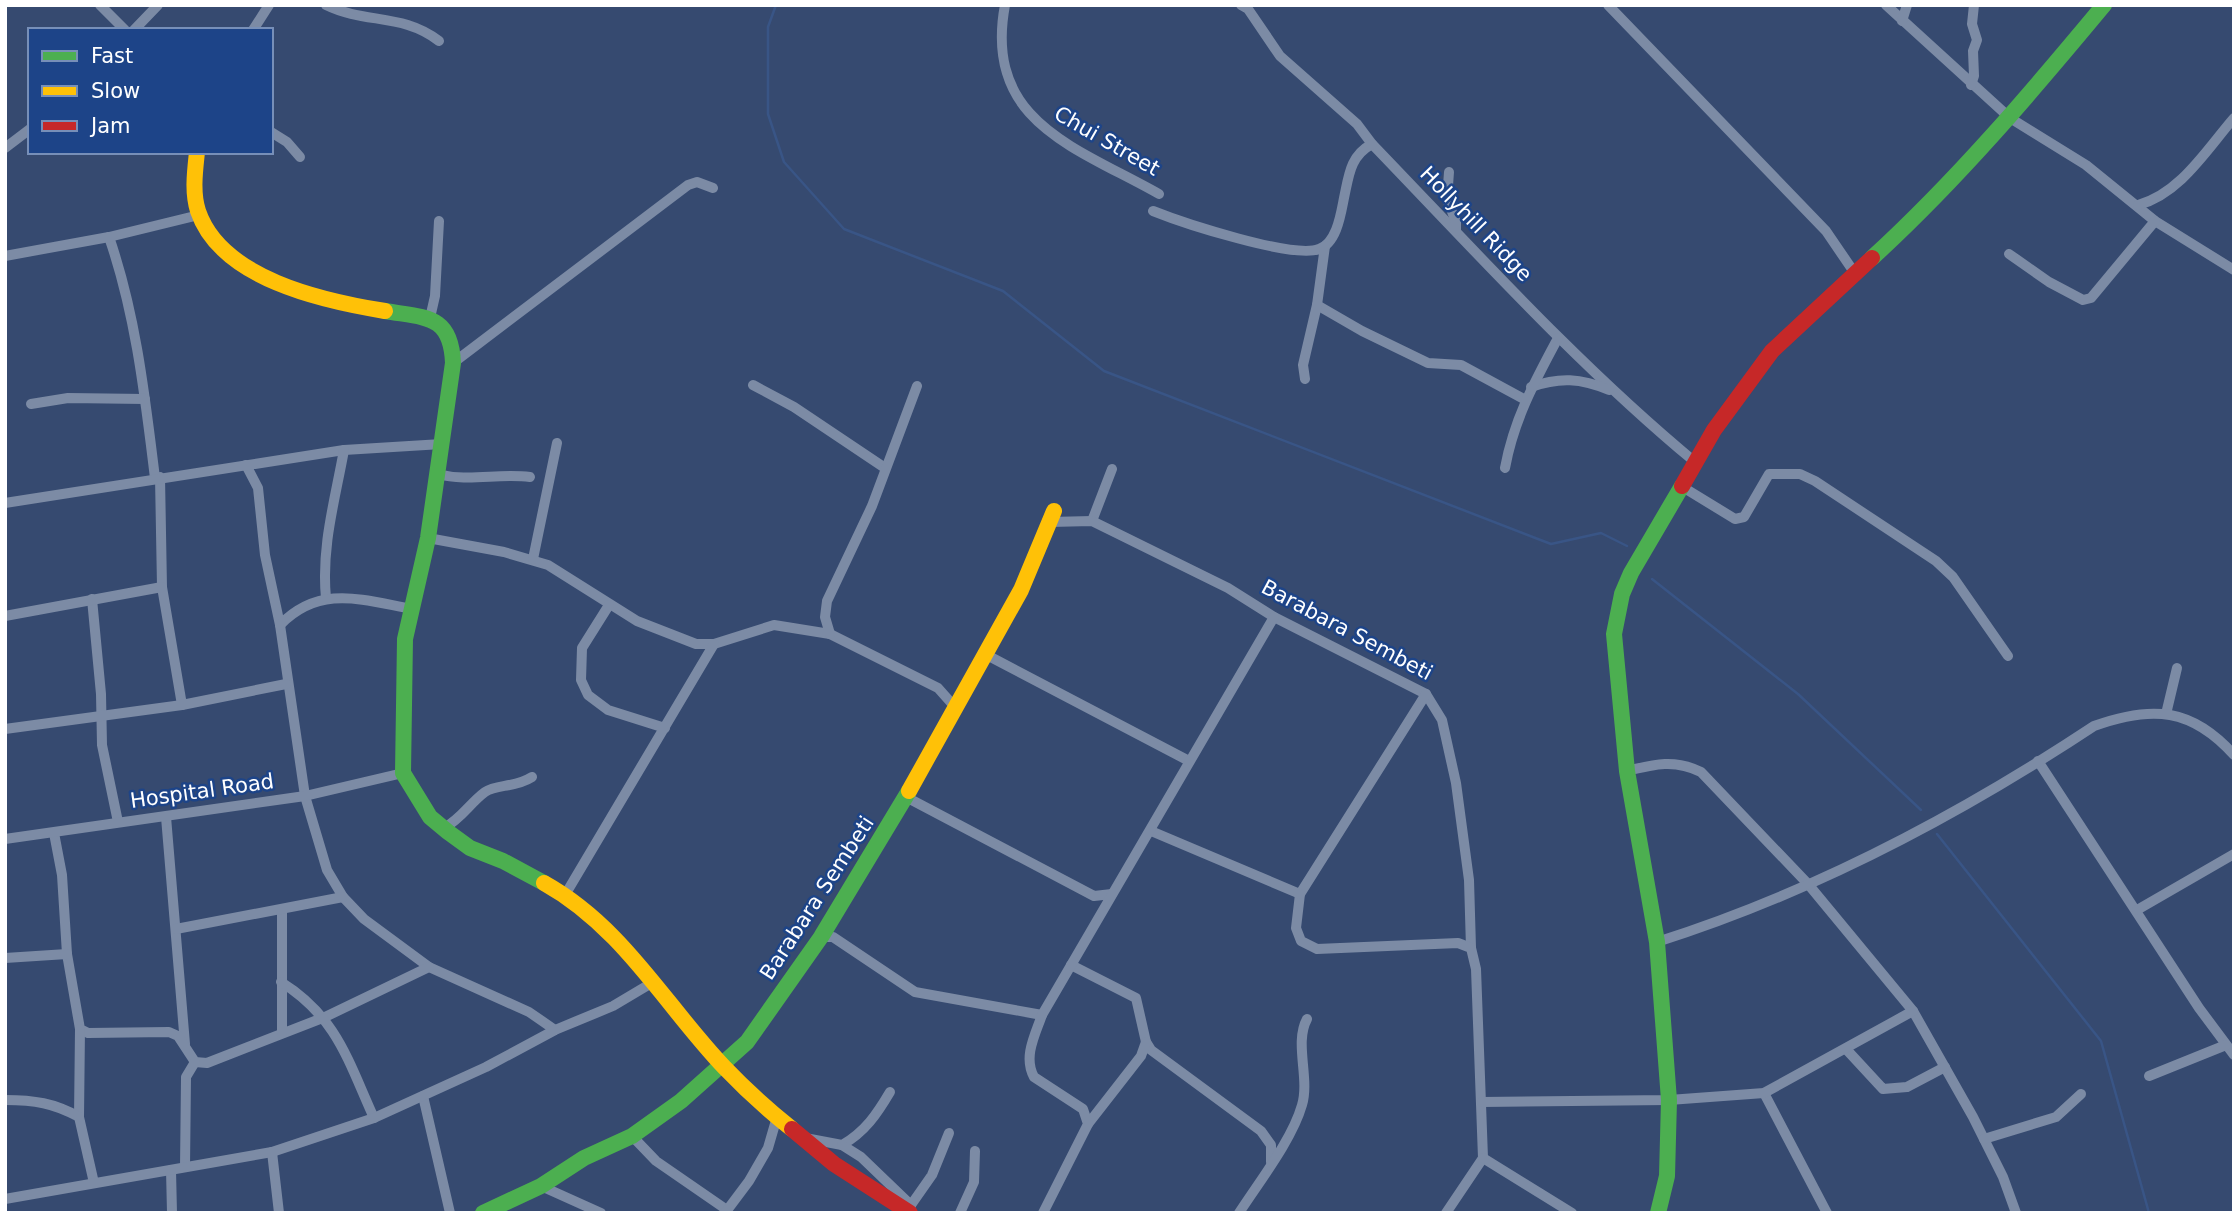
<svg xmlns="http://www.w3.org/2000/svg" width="2239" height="1218" font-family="'DejaVu Sans',sans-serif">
  <rect width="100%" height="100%" fill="#364a70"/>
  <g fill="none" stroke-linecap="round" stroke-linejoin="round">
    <g stroke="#395586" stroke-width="2.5">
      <path d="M 776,5 L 768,27 L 768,114 L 784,162 L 844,229 L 1003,291 L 1104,371 L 1551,544 L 1601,533 L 1627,546"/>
      <path d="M 1652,579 L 1798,694 L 1921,810"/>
      <path d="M 1937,834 L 2101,1041 L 2149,1213"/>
    </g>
    <g stroke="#7c8ba5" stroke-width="10">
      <path d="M 100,5 L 125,30"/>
      <path d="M 326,5 C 365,24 403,13 439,41"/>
      <path d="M 1005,5 C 983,122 1076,147 1159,194"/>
      <path d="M 1241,5 L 1248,9 L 1280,56 L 1357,124 L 1372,144 C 1477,253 1578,365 1695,462"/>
      <path d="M 1608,5 L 1826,231 L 1856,275"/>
      <path d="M 1886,5 L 2010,118 L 2086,165 L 2155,221 L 2234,270"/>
      <path d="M 1902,21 L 1907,5"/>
      <path d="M 134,30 L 158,5"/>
      <path d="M 253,30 L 269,5"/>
      <path d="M 1971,85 L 1974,76 L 1973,51 L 1977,40 L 1972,24 L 1974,5"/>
      <path d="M 271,132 L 287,142 L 300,157"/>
      <path d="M 5,148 L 30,129"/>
      <path d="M 1449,172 L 1447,199 L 1456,222 L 1456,231"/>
      <path d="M 2138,205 C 2180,194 2207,149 2234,118"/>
      <path d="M 1153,211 C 1183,223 1293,259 1319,249 C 1337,243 1341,213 1344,198 C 1349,175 1350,156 1372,144"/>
      <path d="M 109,237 C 136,315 145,397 155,478"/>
      <path d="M 2009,254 L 2049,282 L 2083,300 L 2091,298 L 2155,221"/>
      <path d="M 5,256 L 109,237 L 199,215"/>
      <path d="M 1317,305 L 1362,331 L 1428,363 L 1461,365 L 1524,399"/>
      <path d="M 430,318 L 435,296 L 439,221"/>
      <path d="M 453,363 L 688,185 L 697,182 L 713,188"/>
      <path d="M 1305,379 L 1303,365 L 1317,305 L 1325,246"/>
      <path d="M 753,385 L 794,407 L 885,468"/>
      <path d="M 1531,387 C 1559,377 1581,378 1609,390"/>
      <path d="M 31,404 L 68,398 L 145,399"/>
      <path d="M 246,465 L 258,488 L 265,555 L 280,625 L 305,796 L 327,870 L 343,897 L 364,919 L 429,967 L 529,1012 L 555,1030"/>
      <path d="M 1505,468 C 1514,419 1535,381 1558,338"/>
      <path d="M 437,474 C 469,482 498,473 530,477"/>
      <path d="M 160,477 L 162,587 L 182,705"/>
      <path d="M 1681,486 L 1735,519 L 1744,517 L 1769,474 L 1800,474 L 1815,481 L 1936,561 L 1953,577 L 2008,656"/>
      <path d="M 5,503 L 344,450 L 442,444"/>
      <path d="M 1092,521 L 1112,469"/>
      <path d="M 1050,522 L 1092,521 L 1228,588 L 1274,617 L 1426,694 L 1442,720 L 1456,783 L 1469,880 L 1471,948"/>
      <path d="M 428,538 L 504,552 L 548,565 L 637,621 L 696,644 L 714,644 L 774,625 L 830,634 L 938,688 L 954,706"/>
      <path d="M 533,559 L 557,443"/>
      <path d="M 326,598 C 321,547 335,500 344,450"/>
      <path d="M 92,599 L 101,694 L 102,745 L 118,822"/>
      <path d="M 609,605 L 582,648 L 581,680 L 588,695 L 608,710 L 665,728"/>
      <path d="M 5,616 L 162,587"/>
      <path d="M 280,625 C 320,584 362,600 412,609"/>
      <path d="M 830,634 L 825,617 L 827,601 L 872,506 L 917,386"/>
      <path d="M 983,653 L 1189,761"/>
      <path d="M 1426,694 L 1300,894 L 1296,928 L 1301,941 L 1317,949 L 1458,943 L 1471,948 L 1476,969 L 1483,1158 L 1446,1213"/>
      <path d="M 2166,714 L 2177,668"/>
      <path d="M 5,729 L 182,705 L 286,684"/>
      <path d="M 2038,761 L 2199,1008 L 2234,1055"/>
      <path d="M 1627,771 C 1655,764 1675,759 1701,772 L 1808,884 L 1913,1011 L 1973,1117 L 2003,1177 L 2016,1213"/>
      <path d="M 906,797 L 1094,896 L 1112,894"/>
      <path d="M 166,817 L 185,1044"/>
      <path d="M 444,828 C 461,819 470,803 485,792 C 496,784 515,788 532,777"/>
      <path d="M 1151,831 L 1300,894"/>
      <path d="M 54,833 L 62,875 L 67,954 L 80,1029 L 88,1033 L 169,1032 L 178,1036 L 195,1062 L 207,1063 L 325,1017 L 429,967"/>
      <path d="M 5,839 L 305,796 L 403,773"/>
      <path d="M 565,895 L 714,644"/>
      <path d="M 282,910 L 282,1033"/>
      <path d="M 2137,910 L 2234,854"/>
      <path d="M 176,929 L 343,897"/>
      <path d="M 821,937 L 833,937 L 915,992 L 1042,1015"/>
      <path d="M 1657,942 C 1812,893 1958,816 2094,726 C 2152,705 2192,708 2234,755"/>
      <path d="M 5,958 L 67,954"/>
      <path d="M 1071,965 L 1136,998 L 1146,1042 L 1151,1050 L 1261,1131 L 1271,1145 L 1271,1162"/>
      <path d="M 281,982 C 337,1017 348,1061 374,1118"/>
      <path d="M 80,1029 L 79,1117 L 94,1183"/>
      <path d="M 1846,1049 L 1883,1089 L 1907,1087 L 1945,1067"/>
      <path d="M 2149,1076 L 2226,1045"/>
      <path d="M 1764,1093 L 1827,1213"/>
      <path d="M 423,1096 L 450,1213"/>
      <path d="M 5,1100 C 34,1100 54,1103 79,1117"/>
      <path d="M 1482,1102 L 1669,1100 L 1764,1093 L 1913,1011"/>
      <path d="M 1088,1124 L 1141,1056 L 1146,1042"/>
      <path d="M 632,1136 L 656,1161 L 727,1210"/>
      <path d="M 805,1138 L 842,1145 C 865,1132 877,1114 890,1092"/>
      <path d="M 1984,1139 L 2056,1117 L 2081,1094"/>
      <path d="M 842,1145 L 861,1157 L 911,1205"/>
      <path d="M 272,1152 L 279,1213"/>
      <path d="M 1483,1158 L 1572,1213"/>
      <path d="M 185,1167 L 186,1077 L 195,1062"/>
      <path d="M 171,1170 L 172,1213"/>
      <path d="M 541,1186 L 601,1213"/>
      <path d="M 5,1199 L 272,1152 L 374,1118 L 486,1067 L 555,1030 L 613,1006 L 655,981"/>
      <path d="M 905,1208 L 911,1205 L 932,1175 L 949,1133"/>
      <path d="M 725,1213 L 749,1181 L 768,1148 L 777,1117"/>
      <path d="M 960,1213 L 974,1182 L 975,1151"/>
      <path d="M 1043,1213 L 1088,1124 L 1083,1109 L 1034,1077 C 1023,1057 1035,1035 1042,1015 L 1274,617"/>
      <path d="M 1239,1213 C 1259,1182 1292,1140 1302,1105 C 1310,1078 1294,1043 1307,1019"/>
    </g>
    <g stroke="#4caf50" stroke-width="16">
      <path d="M 1872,258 C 1957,180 2030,94 2104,5"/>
      <path d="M 385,311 C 425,318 451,314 453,363 L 428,538 L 405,639 L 403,773 L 430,817 L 448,832 L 470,848 L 503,861 L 544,883"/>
      <path d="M 483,1213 L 541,1186 L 584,1158 L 632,1136 L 681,1101 L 747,1042 L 821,937 L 909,791"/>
      <path d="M 1658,1213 L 1667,1176 L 1669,1100 L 1657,942 L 1627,771 L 1614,634 L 1622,594 L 1631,573 L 1682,486"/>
    </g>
    <g stroke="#ffc107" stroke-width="16">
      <path d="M 197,152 C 195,171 192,192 198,211 C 221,279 323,301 385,311"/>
      <path d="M 909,791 L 1021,590 L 1054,511"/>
      <path d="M 544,883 C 623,927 665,1005 724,1067 C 745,1089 768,1110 792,1129"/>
    </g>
    <g stroke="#c62828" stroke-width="16">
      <path d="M 1682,486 L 1714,430 L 1772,351 L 1872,258"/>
      <path d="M 792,1129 L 834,1164 L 910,1213"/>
    </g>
  </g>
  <g text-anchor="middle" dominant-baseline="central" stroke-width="5" stroke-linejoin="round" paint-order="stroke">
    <g font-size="21" fill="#fff" stroke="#1d4488">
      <text transform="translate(1107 141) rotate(30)">Chui Street</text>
      <text transform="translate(1476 224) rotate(46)">Hollyhill Ridge</text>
      <text transform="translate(1347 630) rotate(28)">Barabara Sembeti</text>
      <text transform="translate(202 791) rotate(-8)">Hospital Road</text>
      <text transform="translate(817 898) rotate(-57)">Barabara Sembeti</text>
    </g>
  </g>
  <rect width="2239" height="1218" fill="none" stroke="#ffffff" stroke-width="14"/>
  <rect x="28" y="28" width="245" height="126" fill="#1d4488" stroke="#778fb8" stroke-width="2"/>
  <rect x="42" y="51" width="35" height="10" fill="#4caf50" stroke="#778fb8" stroke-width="2"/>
  <text x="91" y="63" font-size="21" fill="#ffffff">Fast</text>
  <rect x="42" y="86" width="35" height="10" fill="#ffc107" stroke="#778fb8" stroke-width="2"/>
  <text x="91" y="98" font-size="21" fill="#ffffff">Slow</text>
  <rect x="42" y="121" width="35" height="10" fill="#c62828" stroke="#778fb8" stroke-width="2"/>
  <text x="91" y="133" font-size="21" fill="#ffffff">Jam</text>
</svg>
